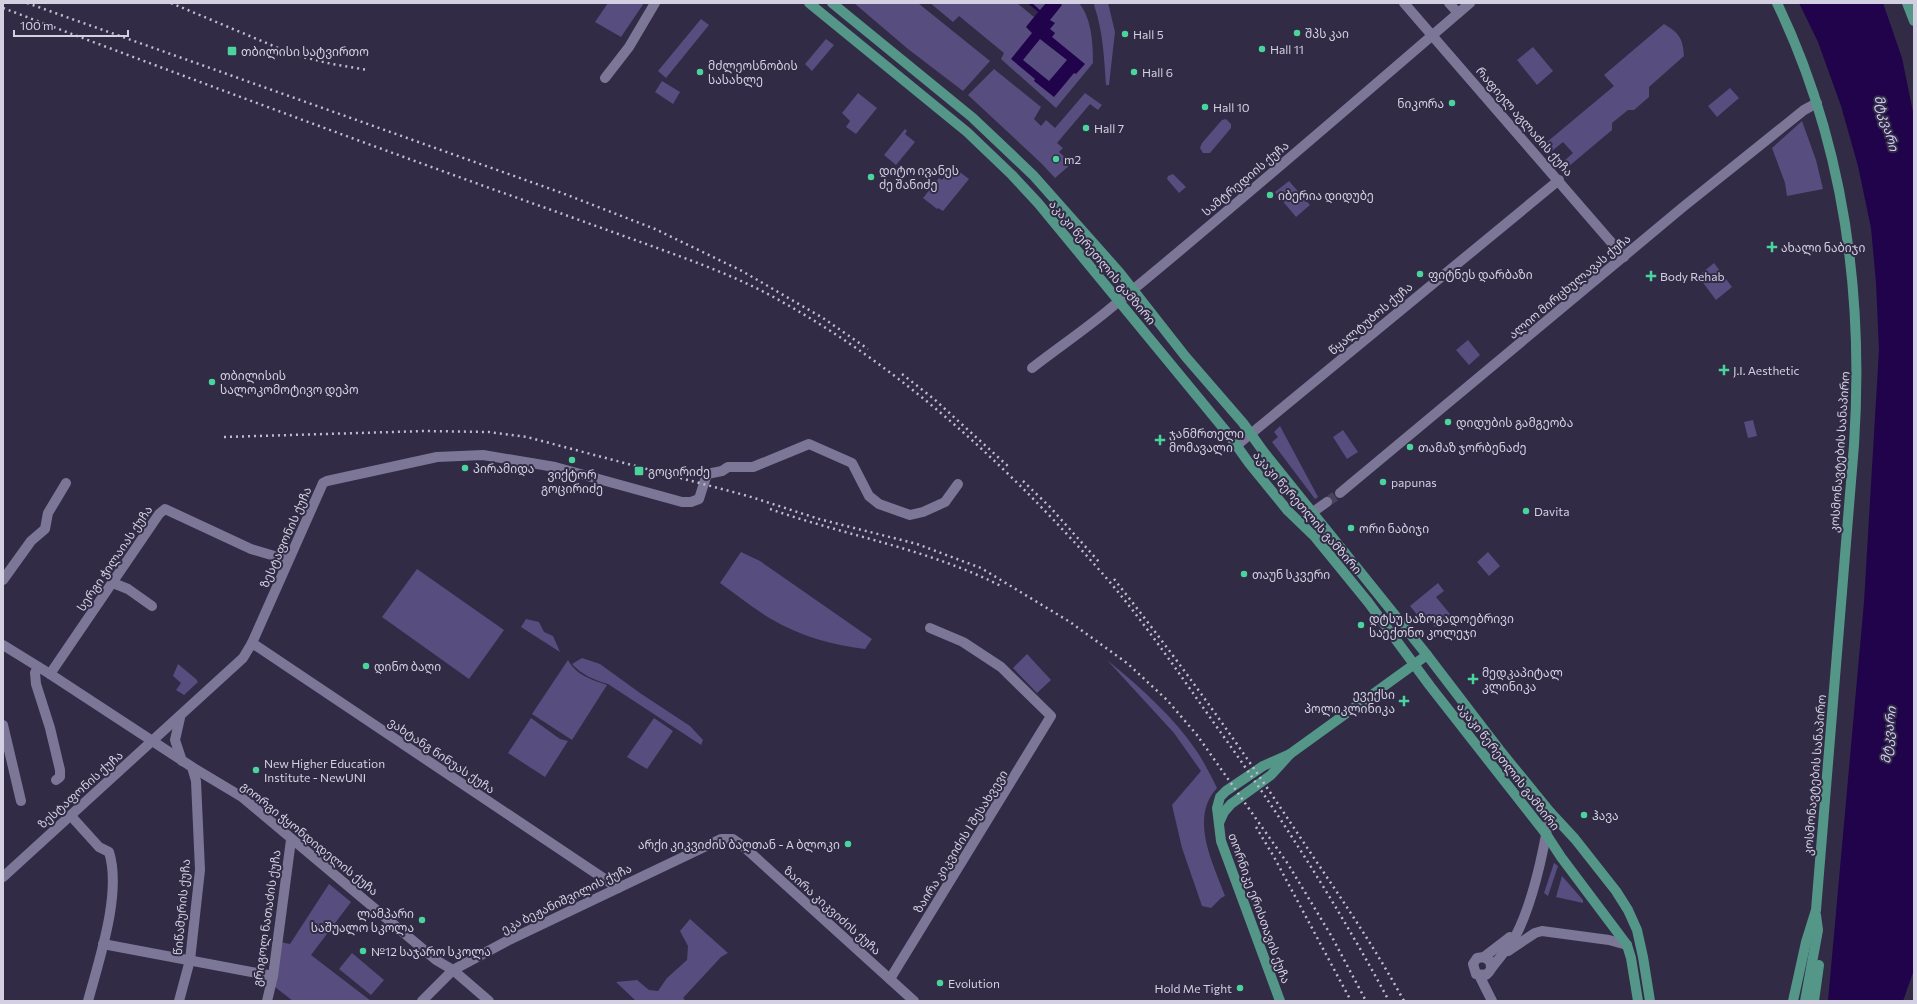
<svg xmlns="http://www.w3.org/2000/svg" width="1917" height="1004" font-family="Commissioner,'Noto Sans Georgian',sans-serif">
  <rect width="100%" height="100%" fill="#312b46"/>
  <g fill="#574d7e">
    <path d="M 608,3 L 644,3 L 621,37 L 595,22 Z"/>
    <path d="M 854,3 L 918,3 L 990,61 L 963,91 L 908,49 Z"/>
    <path d="M 930,3 L 1017,3 L 1034,17 L 1038,12 L 1027,3 L 1079,3 C 1092,19 1093,44 1093,63 L 1056,108 L 1001,59 L 1004,53 L 959,16 L 953,22 Z"/>
    <path d="M 1095,3 L 1108,3 L 1115,32 L 1109,85 L 1106,85 C 1104,57 1103,31 1094,5 Z"/>
    <path d="M 701,19 L 709,25 L 666,78 L 658,71 Z"/>
    <path d="M 1664,24 C 1679,33 1683,38 1684,56 L 1649,87 L 1649,97 L 1634,110 L 1628,110 L 1612,123 L 1612,130 L 1568,167 L 1563,162 L 1573,153 L 1563,142 L 1547,155 L 1541,147 L 1614,86 L 1604,75 Z"/>
    <path d="M 826,39 L 834,45 L 812,71 L 805,64 Z"/>
    <path d="M 1533,47 L 1553,71 L 1537,85 L 1517,60 Z"/>
    <path d="M 994,69 L 1041,107 L 1034,119 L 1041,126 L 1046,120 L 1055,128 L 1085,93 L 1102,105 L 1098,110 L 1090,104 L 1057,143 L 1063,148 L 1059,152 L 1068,160 L 1067,162 L 1070,165 L 1055,178 L 1041,163 L 968,95 Z"/>
    <path d="M 662,81 L 680,92 L 673,104 L 655,92 Z"/>
    <path d="M 1730,88 L 1739,98 L 1717,117 L 1708,106 Z"/>
    <path d="M 858,93 L 877,108 L 856,134 L 846,127 L 850,121 L 842,113 Z"/>
    <path d="M 1226,119 L 1231,124 L 1231,128 L 1210,153 L 1203,153 L 1200,148 L 1202,143 L 1222,120 Z"/>
    <path d="M 1802,121 L 1816,160 L 1823,189 L 1787,196 L 1785,183 L 1772,148 Z"/>
    <path d="M 905,129 L 907,131 L 905,134 L 915,142 L 896,165 L 884,155 Z"/>
    <path d="M 953,167 L 969,179 L 943,211 L 938,208 L 937,209 L 923,198 L 939,178 L 942,180 Z"/>
    <path d="M 1173,174 L 1186,187 L 1179,193 L 1167,179 L 1168,176 Z"/>
    <path d="M 1289,181 L 1310,205 L 1296,217 L 1275,192 Z"/>
    <path d="M 1714,263 L 1732,287 L 1716,300 L 1698,276 Z"/>
    <path d="M 1468,340 L 1480,355 L 1469,365 L 1456,350 Z"/>
    <path d="M 1753,420 L 1757,436 L 1748,438 L 1744,422 Z"/>
    <path d="M 1280,426 L 1318,497 L 1315,499 L 1272,442 L 1278,437 L 1274,432 Z"/>
    <path d="M 1343,430 L 1358,452 L 1347,459 L 1333,437 Z"/>
    <path d="M 741,552 L 760,561 L 872,639 L 865,649 C 832,645 800,636 771,619 C 753,608 737,595 720,583 Z"/>
    <path d="M 1488,552 L 1500,566 L 1489,576 L 1477,562 Z"/>
    <path d="M 417,569 L 504,630 L 469,679 L 382,617 Z"/>
    <path d="M 1438,583 L 1444,591 L 1436,597 L 1450,614 L 1435,627 L 1424,613 L 1419,617 L 1410,606 Z"/>
    <path d="M 526,619 L 539,622 L 544,632 L 553,636 L 560,652 L 521,627 Z"/>
    <path d="M 1027,654 L 1051,680 L 1037,693 L 1013,668 Z"/>
    <path d="M 582,658 L 600,664 L 640,693 L 690,726 L 703,740 L 701,745 L 608,684 C 594,680 582,675 572,664 Z"/>
    <path d="M 568,660 C 576,675 592,680 607,685 L 572,740 L 532,714 Z"/>
    <path d="M 1107,660 C 1140,687 1174,717 1198,753 C 1205,764 1211,776 1217,788 C 1189,818 1213,863 1225,896 L 1221,898 L 1211,908 L 1202,906 L 1182,848 L 1172,805 L 1201,771 L 1174,733 Z"/>
    <path d="M 178,664 L 196,679 L 198,682 L 184,695 L 176,690 L 181,683 L 173,676 Z"/>
    <path d="M 531,718 L 560,739 L 568,741 L 545,777 L 508,753 Z"/>
    <path d="M 654,718 L 673,731 L 647,769 L 627,757 Z"/>
    <path d="M 1554,863 L 1558,866 L 1548,896 L 1544,893 Z"/>
    <path d="M 1562,876 L 1583,900 L 1583,903 L 1556,897 Z"/>
    <path d="M 329,884 L 351,902 L 311,955 L 371,1001 L 293,1001 L 275,987 L 280,942 L 290,944 Z"/>
    <path d="M 690,919 L 728,953 L 721,957 L 683,998 L 686,1001 L 636,1001 L 616,982 L 637,980 L 649,990 L 658,991 L 667,978 L 687,960 L 688,946 L 680,931 Z"/>
    <path d="M 352,953 L 384,980 L 371,995 L 339,969 Z"/>
  </g>
  <g fill="#20034a" fill-rule="evenodd">
    <path d="M 1027,3 L 1032,3 L 1040,10 L 1046,3 L 1060,3 L 1062,5 L 1050,20 L 1055,23 L 1050,29 L 1055,33 L 1052,37 L 1085,64 L 1076,74 L 1074,73 L 1054,97 L 1034,81 L 1035,79 L 1011,59 L 1032,33 L 1026,27 L 1038,12 ZM 1040,39 L 1067,60 L 1049,81 L 1023,60 Z"/>
    <path d="M 1799,3 L 1883,3 L 1902,58 L 1914,117 L 1914,970 L 1903,1001 L 1828,1001 L 1864,602 L 1879,350 L 1876,283 L 1871,228 L 1858,166 L 1841,106 L 1818,42 Z"/>
  </g>
  <g fill="none" stroke-linecap="round" stroke-linejoin="round">
    <path stroke="#49445d" stroke-width="10" stroke-dasharray="10 5" stroke-linecap="butt" d="M 1327,502 L 1340,493"/>
    <g stroke="#7c7796" stroke-width="10">
      <path d="M 1404,3 L 1624,257"/>
      <path d="M 1449,3 L 1458,13"/>
      <path d="M 605,78 L 629,47 L 655,3"/>
      <path d="M 1032,368 C 1059,347 1086,329 1112,307 C 1233,208 1351,105 1470,3"/>
      <path d="M 1236,446 L 1559,180"/>
      <path d="M 1340,493 L 1683,207 L 1804,110 L 1817,103"/>
      <path d="M 1313,512 L 1327,502"/>
      <path d="M 3,580 L 31,541 L 45,529 L 48,513 L 66,483"/>
      <path d="M 113,583 L 128,589 L 152,606"/>
      <path d="M 252,643 L 618,888"/>
      <path d="M 3,645 L 50,674 L 192,767 L 242,797 L 436,960 L 453,970 L 489,1001"/>
      <path d="M 38,667 L 35,673 L 36,684 L 50,728 L 60,770 L 60,777 L 56,780"/>
      <path d="M 50,674 L 159,514 L 165,509 L 251,549 L 288,560"/>
      <path d="M 180,718 L 175,740 L 182,761"/>
      <path d="M 3,725 L 21,801"/>
      <path d="M 71,816 L 99,847 L 109,852 C 122,893 99,960 88,1001"/>
      <path d="M 3,877 L 243,658 L 252,643 L 323,483 L 327,481 L 437,457 L 483,455 L 555,467 L 682,502 L 691,502 L 699,499 L 707,474 L 722,471 L 728,467 L 753,467 L 809,444 L 852,463 L 869,496 L 879,504 L 910,515 L 923,512 L 945,502 L 958,484"/>
      <path d="M 103,944 L 273,976"/>
      <path d="M 1508,951 L 1535,933 L 1542,931 L 1609,940 L 1627,945"/>
      <path d="M 1484,957 L 1510,937"/>
      <path d="M 1491,967 L 1490,961 L 1484,957 L 1477,958 L 1473,964 L 1476,974 L 1486,975 L 1489,972 C 1497,960 1509,948 1516,935 C 1533,902 1544,849 1550,812"/>
      <path d="M 1479,975 L 1492,1001"/>
      <path d="M 890,979 L 1051,716 L 1001,667 L 963,642 L 930,628"/>
      <path d="M 179,1001 L 190,960 L 200,870 L 196,781 L 192,767"/>
      <path d="M 267,1001 L 273,976 L 291,840"/>
      <path d="M 422,1001 L 453,970 L 507,941 L 721,839 L 733,839 L 743,846 L 914,1001"/>
    </g>
    <g stroke="#549687" stroke-width="10">
      <path d="M 809,3 L 967,132 L 1012,175 L 1038,203 L 1229,435 L 1249,463 L 1288,511 L 1315,537 L 1368,602 L 1430,686 L 1546,834 L 1561,857 L 1627,945 L 1631,958 L 1638,1001"/>
      <path d="M 832,3 L 973,118 L 1033,175 L 1120,273 L 1185,356 L 1243,423 L 1263,451 L 1427,655 L 1502,753 L 1550,812 L 1575,839 L 1616,891 L 1628,910 L 1637,930 L 1643,957 L 1650,1001"/>
      <path d="M 1777,3 C 1843,141 1864,293 1854,445 L 1816,910 L 1806,942 L 1793,1001"/>
      <path d="M 1907,3 L 1914,21"/>
      <path d="M 1219,823 L 1224,812 L 1231,804 L 1271,775 L 1290,754 L 1427,655"/>
      <path d="M 1280,1001 L 1221,841 L 1217,808 L 1220,797 L 1226,791 L 1263,766 L 1290,754"/>
      <path d="M 1805,1001 L 1818,930 L 1816,915"/>
      <path d="M 1814,1001 L 1819,965"/>
    </g>
    <g stroke="#bfbdcf" stroke-width="2.5" stroke-dasharray="2 4" stroke-linecap="butt">
      <path d="M 27,3 L 562,193 L 655,229 L 742,271 L 823,318 L 868,349"/>
      <path d="M 171,3 L 295,55 L 332,64 L 368,70"/>
      <path d="M 3,8 C 167,70 331,131 495,190 C 546,208 596,226 646,244 C 690,260 736,276 777,299 C 902,368 1009,467 1102,573 C 1143,620 1178,672 1214,723 C 1278,812 1337,904 1389,1001"/>
      <path d="M 902,374 L 934,399 L 1009,467"/>
      <path d="M 224,437 L 426,431 L 489,432 L 527,437 L 748,496 L 819,519 L 917,544 L 981,568 L 1070,622 L 1127,663 L 1167,700 L 1197,735 L 1288,864 L 1332,937 L 1366,1001"/>
      <path d="M 1023,481 L 1050,507 L 1100,563"/>
      <path d="M 770,509 C 847,536 928,549 1001,586"/>
      <path d="M 1114,579 C 1180,662 1242,749 1300,837 C 1336,891 1373,944 1404,1001"/>
      <path d="M 1256,827 L 1274,857 L 1351,1001"/>
    </g>
  </g>
  <g fill="#4ad49c" stroke="#312b46" stroke-width="1.5">
    <circle cx="1297" cy="33" r="4"/>
    <circle cx="1125" cy="34" r="4"/>
    <circle cx="1262" cy="49" r="4"/>
    <rect x="227" y="46" width="10" height="10" rx="2"/>
    <circle cx="700" cy="72" r="4"/>
    <circle cx="1134" cy="72" r="4"/>
    <circle cx="1452" cy="103" r="4"/>
    <circle cx="1205" cy="107" r="4"/>
    <circle cx="1086" cy="128" r="4"/>
    <circle cx="1056" cy="159" r="4"/>
    <circle cx="871" cy="177" r="4"/>
    <circle cx="1270" cy="195" r="4"/>
    <path d="M1770 241h4v4h4v4h-4v4h-4v-4h-4v-4h4z"/>
    <circle cx="1420" cy="274" r="4"/>
    <path d="M1649 270h4v4h4v4h-4v4h-4v-4h-4v-4h4z"/>
    <path d="M1722 364h4v4h4v4h-4v4h-4v-4h-4v-4h4z"/>
    <circle cx="212" cy="382" r="4"/>
    <circle cx="1448" cy="422" r="4"/>
    <path d="M1158 434h4v4h4v4h-4v4h-4v-4h-4v-4h4z"/>
    <circle cx="1410" cy="447" r="4"/>
    <circle cx="572" cy="460" r="4"/>
    <circle cx="465" cy="468" r="4"/>
    <rect x="634" y="466" width="10" height="10" rx="2"/>
    <circle cx="1383" cy="482" r="4"/>
    <circle cx="1526" cy="511" r="4"/>
    <circle cx="1351" cy="528" r="4"/>
    <circle cx="1244" cy="574" r="4"/>
    <circle cx="1361" cy="625" r="4"/>
    <circle cx="366" cy="666" r="4"/>
    <path d="M1471 673h4v4h4v4h-4v4h-4v-4h-4v-4h4z"/>
    <path d="M1402 695h4v4h4v4h-4v4h-4v-4h-4v-4h4z"/>
    <circle cx="256" cy="770" r="4"/>
    <circle cx="1584" cy="815" r="4"/>
    <circle cx="848" cy="844" r="4"/>
    <circle cx="422" cy="920" r="4"/>
    <circle cx="363" cy="951" r="4"/>
    <circle cx="940" cy="983" r="4"/>
    <circle cx="1240" cy="988" r="4"/>
  </g>
  <g text-anchor="middle" dominant-baseline="central" stroke-width="4" stroke-linejoin="round" paint-order="stroke">
    <g font-size="12" fill="#d2d0e1" stroke="#312b46" text-anchor="start">
      <text x="1305" y="33">შპს კაი</text>
      <text x="1133" y="34">Hall 5</text>
      <text x="1270" y="49">Hall 11</text>
      <text x="241" y="51">თბილისი სატვირთო</text>
      <text x="708" y="65">მძლეოსნობის<tspan x="708" dy="14">სასახლე</tspan></text>
      <text x="1142" y="72">Hall 6</text>
      <text x="1444" y="103" text-anchor="end">ნიკორა</text>
      <text x="1213" y="107">Hall 10</text>
      <text x="1094" y="128">Hall 7</text>
      <text x="1064" y="159">m2</text>
      <text x="879" y="170">დიტო ივანეს<tspan x="879" dy="14">ძე შანიძე</tspan></text>
      <text x="1278" y="195">იბერია დიდუბე</text>
      <text x="1781" y="247">ახალი ნაბიჯი</text>
      <text x="1428" y="274">ფიტნეს დარბაზი</text>
      <text x="1660" y="276">Body Rehab</text>
      <text x="1733" y="370">J.I. Aesthetic</text>
      <text x="220" y="375">თბილისის<tspan x="220" dy="14">სალოკომოტივო დეპო</tspan></text>
      <text x="1456" y="422">დიდუბის გამგეობა</text>
      <text x="1169" y="433">ჯანმრთელი<tspan x="1169" dy="14">მომავალი</tspan></text>
      <text x="1418" y="447">თამაზ ჯორბენაძე</text>
      <text x="473" y="468">პირამიდა</text>
      <text x="648" y="471">გოცირიძე</text>
      <text x="572" y="474" text-anchor="middle">ვიქტორ<tspan x="572" dy="14">გოცირიძე</tspan></text>
      <text x="1391" y="482">papunas</text>
      <text x="1534" y="511">Davita</text>
      <text x="1359" y="528">ორი ნაბიჯი</text>
      <text x="1252" y="574">თაუნ სკვერი</text>
      <text x="1369" y="618">დტსუ საზოგადოებრივი<tspan x="1369" dy="14">საექთნო კოლეჯი</tspan></text>
      <text x="374" y="666">დინო ბაღი</text>
      <text x="1482" y="672">მედკაპიტალ<tspan x="1482" dy="14">კლინიკა</tspan></text>
      <text x="1395" y="694" text-anchor="end">ევექსი<tspan x="1395" dy="14">პოლიკლინიკა</tspan></text>
      <text x="264" y="763">New Higher Education<tspan x="264" dy="14">Institute - NewUNI</tspan></text>
      <text x="1592" y="815">ჰავა</text>
      <text x="840" y="844" text-anchor="end">არქი კიკვიძის ბაღთან - A ბლოკი</text>
      <text x="414" y="913" text-anchor="end">ლამპარი<tspan x="414" dy="14">საშუალო სკოლა</tspan></text>
      <text x="371" y="951">№12 საჯარო სკოლა</text>
      <text x="948" y="983">Evolution</text>
      <text x="1232" y="988" text-anchor="end">Hold Me Tight</text>
    </g>
    <g font-size="12" fill="#d2d0e1" stroke="#312b46">
      <text transform="translate(1525 121) rotate(49)">რაფიელ აგლაძის ქუჩა</text>
      <text transform="translate(1245 178) rotate(-40)">სამტრედიის ქუჩა</text>
      <text transform="translate(1103 262) rotate(50)">აკაკი წერეთლის გამზირი</text>
      <text transform="translate(1569 286) rotate(-40)">ალიო მირცხულავას ქუჩა</text>
      <text transform="translate(1370 318) rotate(-40)">წყალტუბოს ქუჩა</text>
      <text transform="translate(1839 452) rotate(-86)">კოსმონავტების სანაპირო</text>
      <text transform="translate(1308 512) rotate(49)">აკაკი წერეთლის გამზირი</text>
      <text transform="translate(285 537) rotate(-66)">ზესტაფონის ქუჩა</text>
      <text transform="translate(114 558) rotate(-56)">სერგი ჭილაიას ქუჩა</text>
      <text transform="translate(442 755) rotate(34)">ვახტანგ ნინუას ქუჩა</text>
      <text transform="translate(1509 766) rotate(52)">აკაკი წერეთლის გამზირი</text>
      <text transform="translate(1814 775) rotate(-85)">კოსმონავტების სანაპირო</text>
      <text transform="translate(80 789) rotate(-42)">ზესტაფონის ქუჩა</text>
      <text transform="translate(310 838) rotate(39)">გიორგი ჭყონდიდელის ქუჩა</text>
      <text transform="translate(960 841) rotate(-58)">ზაირა კიკვიძის I შესახვევი</text>
      <text transform="translate(566 898) rotate(-26)">ეკა ბეჟანიშვილის ქუჩა</text>
      <text transform="translate(181 907) rotate(-85)">წიწამურის ქუჩა</text>
      <text transform="translate(1260 908) rotate(70)">თორნიკე ერისთავის ქუჩა</text>
      <text transform="translate(833 910) rotate(42)">ზაირა კიკვიძის ქუჩა</text>
      <text transform="translate(266 918) rotate(-82)">გრიგოლ ნათაძის ქუჩა</text>
    </g>
    <g font-size="13" font-style="italic" fill="#d3cdf7" stroke="#312b46">
      <text transform="translate(1887 123) rotate(74)">მტკვარი</text>
      <text transform="translate(1888 735) rotate(-84)">მტკვარი</text>
    </g>
  </g>
  <rect width="1917" height="1004" fill="none" stroke="#d2d0e1" stroke-width="8"/>
  <path d="M14 30v6h114v-6" fill="none" stroke="#d2d0e1" stroke-width="2"/>
  <text x="20" y="30" font-size="12" fill="#d2d0e1" stroke="#312b46" stroke-width="3" paint-order="stroke">100 m</text>
</svg>
